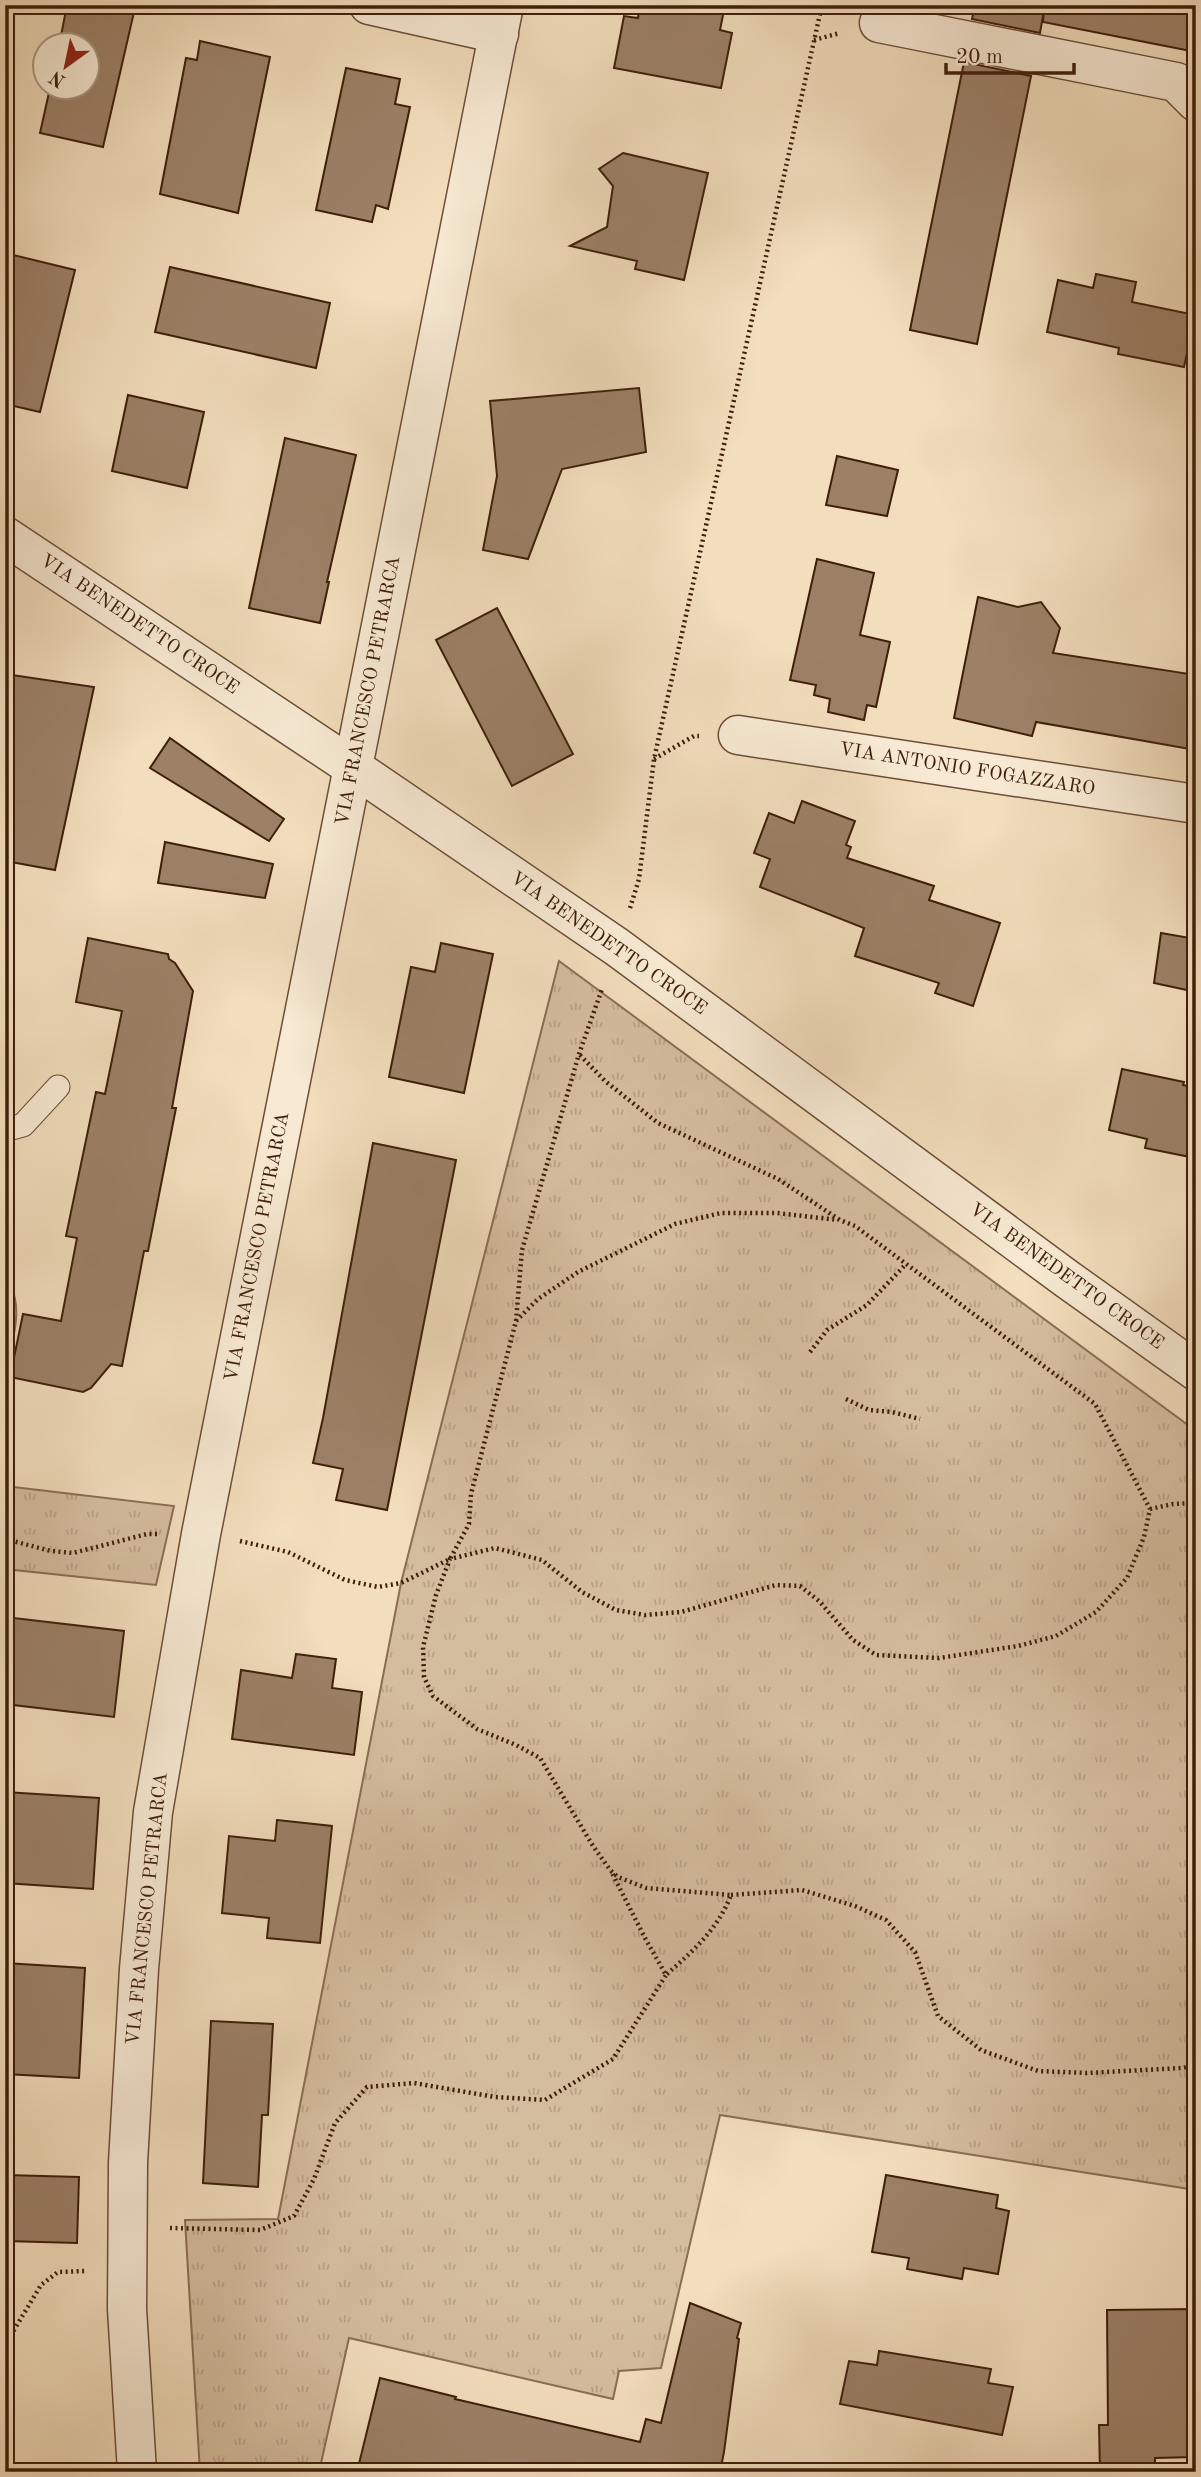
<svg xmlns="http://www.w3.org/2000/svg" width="1201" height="2477" font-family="'Old Standard TT',serif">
  <defs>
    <pattern id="grass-tufts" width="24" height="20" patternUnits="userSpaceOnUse" patternTransform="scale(1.75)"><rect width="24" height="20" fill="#d4bd9e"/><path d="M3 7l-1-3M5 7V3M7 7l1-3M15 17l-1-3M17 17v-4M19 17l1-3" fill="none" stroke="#b7a287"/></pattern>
  </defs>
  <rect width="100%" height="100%" fill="#f2ddbc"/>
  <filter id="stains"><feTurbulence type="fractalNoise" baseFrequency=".00286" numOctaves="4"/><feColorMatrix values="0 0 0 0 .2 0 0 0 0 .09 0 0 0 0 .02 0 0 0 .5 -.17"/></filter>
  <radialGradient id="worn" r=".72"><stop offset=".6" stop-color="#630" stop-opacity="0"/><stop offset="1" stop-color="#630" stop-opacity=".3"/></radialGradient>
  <g fill="url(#grass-tufts)" stroke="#8a6e54" stroke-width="2">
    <path d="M 559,961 L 1196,1431 L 1196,2190 L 720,2115 L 661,2368 L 619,2371 L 613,2399 L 349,2338 L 319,2472 L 200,2472 L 185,2220 L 278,2219 L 401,1583 Z"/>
    <path d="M 5,1277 C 27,1304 11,1345 5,1375 Z"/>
    <path d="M 5,1486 L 174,1506 L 156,1585 L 5,1569 Z"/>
  </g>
  <g fill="#9c8167" stroke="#3f1e0b" stroke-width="2">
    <path d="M 67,5 L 128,5 L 127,10 L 134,12 L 103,147 L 40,133 L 50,88 L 88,88 L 88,46 L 59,46 Z"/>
    <path d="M 640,5 L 698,5 L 724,10 L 720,30 L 732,33 L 721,88 L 614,68 L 624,16 L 638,18 Z"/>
    <path d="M 975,5 L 1196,5 L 1196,52 L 1043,22 L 1044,10 L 1040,33 L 972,19 Z"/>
    <path d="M 200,41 L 270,57 L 238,213 L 160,194 L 186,58 L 197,60 Z"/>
    <path d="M 964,62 L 1031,76 L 977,344 L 910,330 Z"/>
    <path d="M 346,68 L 400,79 L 395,104 L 410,107 L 388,209 L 376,205 L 372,222 L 316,210 Z"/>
    <path d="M 623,153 L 708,173 L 684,280 L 635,269 L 637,261 L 570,246 L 607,227 L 613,186 L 599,169 Z"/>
    <path d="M 5,253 L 75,270 L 40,412 L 5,404 Z"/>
    <path d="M 170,267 L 330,303 L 316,368 L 155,332 Z"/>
    <path d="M 1096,274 L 1136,282 L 1132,302 L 1195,315 L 1184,367 L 1118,354 L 1119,348 L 1047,332 L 1058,280 L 1093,288 Z"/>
    <path d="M 639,388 L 646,452 L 562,469 L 528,559 L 483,550 L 497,476 L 490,401 Z"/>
    <path d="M 128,395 L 204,412 L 187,488 L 112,471 Z"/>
    <path d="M 285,438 L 356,455 L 327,582 L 329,582 L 320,623 L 249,608 Z"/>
    <path d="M 837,456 L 898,470 L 887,516 L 826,505 Z"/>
    <path d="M 817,559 L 874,573 L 860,635 L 890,642 L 876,707 L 867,705 L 864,720 L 828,712 L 830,699 L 814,695 L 816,685 L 790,680 Z"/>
    <path d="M 978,597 L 1018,607 L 1041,602 L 1060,628 L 1053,653 L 1196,675 L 1196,750 L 1036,722 L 1032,736 L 954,718 Z"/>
    <path d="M 497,608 L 573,754 L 512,786 L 436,640 Z"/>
    <path d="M 5,674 L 94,687 L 55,870 L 5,861 Z"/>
    <path d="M 170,738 L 284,819 L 269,841 L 150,768 Z"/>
    <path d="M 802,801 L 855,821 L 846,845 L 851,847 L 847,858 L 934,886 L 929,900 L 1000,923 L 973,1006 L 935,993 L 939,983 L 855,956 L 864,928 L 760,887 L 770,859 L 754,853 L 769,813 L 794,823 Z"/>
    <path d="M 165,842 L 273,864 L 265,898 L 158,883 Z"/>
    <path d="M 1161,933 L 1196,939 L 1196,992 L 1154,983 Z"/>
    <path d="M 88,938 L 168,954 L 169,959 L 175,963 L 193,991 L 172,1108 L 176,1108 L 148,1251 L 144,1251 L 122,1366 L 111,1364 L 91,1388 L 83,1392 L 10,1377 L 23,1314 L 61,1321 L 77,1238 L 66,1236 L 96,1092 L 105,1094 L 122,1011 L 76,1002 Z"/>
    <path d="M 441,943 L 493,954 L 464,1093 L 389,1077 L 411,967 L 435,972 Z"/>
    <path d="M 1122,1069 L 1184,1082 L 1183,1085 L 1196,1088 L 1196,1148 L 1192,1147 L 1190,1157 L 1145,1148 L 1147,1139 L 1109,1130 Z"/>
    <path d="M 373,1143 L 456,1160 L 387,1510 L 336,1500 L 343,1469 L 313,1463 L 323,1418 Z"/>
    <path d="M 5,1617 L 124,1631 L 114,1717 L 5,1704 Z"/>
    <path d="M 296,1654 L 336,1659 L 332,1688 L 362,1692 L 354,1755 L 232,1739 L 241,1670 L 292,1678 Z"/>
    <path d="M 5,1792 L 99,1798 L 93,1889 L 5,1883 Z"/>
    <path d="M 277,1820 L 332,1826 L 320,1943 L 267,1938 L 269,1918 L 222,1913 L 229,1836 L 275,1841 Z"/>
    <path d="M 5,1963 L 85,1968 L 79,2078 L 5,2074 Z"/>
    <path d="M 211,2021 L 273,2024 L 268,2115 L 262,2115 L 258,2187 L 203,2183 Z"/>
    <path d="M 5,2175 L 79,2177 L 77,2243 L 5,2241 Z"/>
    <path d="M 886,2175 L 998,2195 L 996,2208 L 1009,2211 L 998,2274 L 964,2268 L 962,2279 L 907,2269 L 909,2258 L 872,2252 Z"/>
    <path d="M 690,2303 L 741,2323 L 737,2338 L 739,2339 L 724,2452 L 720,2472 L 357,2472 L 380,2378 L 456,2397 L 455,2399 L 640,2442 L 646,2419 L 661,2423 Z"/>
    <path d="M 1195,2309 L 1196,2457 L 1155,2458 L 1155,2472 L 1100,2472 L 1099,2425 L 1108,2425 L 1107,2310 Z"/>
    <path d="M 879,2351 L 991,2369 L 988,2383 L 1013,2387 L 1002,2435 L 840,2404 L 849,2361 L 877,2365 Z"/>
  </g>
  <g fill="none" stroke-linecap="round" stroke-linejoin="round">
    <g stroke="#6c4e37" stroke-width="25">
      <path id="service" d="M 5,1130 L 23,1125 L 58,1087"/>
    </g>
    <g stroke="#6c4e37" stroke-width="41">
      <g id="minor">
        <path d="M 369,5 L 499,34"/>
        <path d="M 879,23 L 1176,82 L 1196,102"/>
        <path d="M 5,536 L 354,768 L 617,947 L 1067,1279 L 1196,1371"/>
        <path d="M 738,735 L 1196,804"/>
        <path d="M 137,2472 L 127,2309 L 128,2163 L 139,1969 L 153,1812 L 201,1534 L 504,5"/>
      </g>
    </g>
    <g stroke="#3f1e0b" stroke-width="4.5" stroke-dasharray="2 3.5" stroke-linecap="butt">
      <path d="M 814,40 L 840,33"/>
      <path d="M 654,759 L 694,736 L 699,736"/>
      <path d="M 630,908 L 639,879 L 654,759 L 822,5"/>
      <path d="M 580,1055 L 605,1081 L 658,1123 L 778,1179 L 840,1220 L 855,1226 L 1095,1404 L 1150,1509 L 1144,1537 L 1127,1578 L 1096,1612 L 1056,1636 L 1018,1646 L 939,1658 L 876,1655 L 853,1640 L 819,1601 L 800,1586 L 776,1585 L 681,1612 L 645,1615 L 616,1610 L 582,1592 L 542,1560 L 495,1548 L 450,1559 L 436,1595 L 423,1647 L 424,1677 L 433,1696 L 477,1729 L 516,1745 L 540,1758 L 593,1846 L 611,1871"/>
      <path d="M 516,1321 L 538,1299 L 578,1272 L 675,1224 L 721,1213 L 777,1213 L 838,1220"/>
      <path d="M 810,1352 L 827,1330 L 867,1305 L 906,1264"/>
      <path d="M 846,1399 L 869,1410 L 892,1412 L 920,1419"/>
      <path d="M 1150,1509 L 1173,1504 L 1196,1503"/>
      <path d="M 5,1539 L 51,1551 L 73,1553 L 147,1534 L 158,1534"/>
      <path d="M 240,1541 L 288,1552 L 345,1580 L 378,1587 L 401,1583 L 450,1559 L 469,1524 L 471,1494 L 516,1321 L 522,1250 L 579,1054 L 602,989"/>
      <path d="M 611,1871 L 618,1877 L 646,1888 L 731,1895 C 718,1929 693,1951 666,1975 L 646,1940 Z"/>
      <path d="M 731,1895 L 802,1890 L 855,1906 L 886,1920 L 915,1952 L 938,2016 L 981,2050 L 1038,2071 L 1087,2073 L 1182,2068 L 1196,2065"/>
      <path d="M 170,2228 L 260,2230 L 294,2216 L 314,2179 L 335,2123 L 367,2087 L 414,2083 L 495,2097 L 545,2100 L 613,2059 L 666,1975"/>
      <path d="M 5,2345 L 41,2285 L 58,2272 L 86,2271"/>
    </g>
    <use href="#service" stroke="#f7e9d3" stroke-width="23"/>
    <use href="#minor" stroke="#f7e9d3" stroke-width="38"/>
  </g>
  <g text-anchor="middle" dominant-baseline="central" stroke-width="5" stroke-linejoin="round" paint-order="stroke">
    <g font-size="19" fill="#3f1e0b" stroke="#f7e9d3">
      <text transform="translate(139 625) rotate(34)">VIA BENEDETTO CROCE</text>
      <text transform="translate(369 691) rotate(-79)">VIA FRANCESCO PETRARCA</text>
      <text transform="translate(967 770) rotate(9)">VIA ANTONIO FOGAZZARO</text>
      <text transform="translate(608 944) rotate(35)">VIA BENEDETTO CROCE</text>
      <text transform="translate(258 1247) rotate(-79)">VIA FRANCESCO PETRARCA</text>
      <text transform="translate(1066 1277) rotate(36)">VIA BENEDETTO CROCE</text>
      <text transform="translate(148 1909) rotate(-84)">VIA FRANCESCO PETRARCA</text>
    </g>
  </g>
  <rect width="1201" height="2477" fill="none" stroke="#f2ddbc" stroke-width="28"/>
  <rect x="7" y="7" width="1187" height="2463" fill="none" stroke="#3f1e0b" stroke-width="3.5"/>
  <rect x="14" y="14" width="1173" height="2449" fill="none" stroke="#3f1e0b" stroke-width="2"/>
  <g transform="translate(66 66) rotate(213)"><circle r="33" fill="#f7e9d3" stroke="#ad9883" stroke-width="2"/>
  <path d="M0-5L12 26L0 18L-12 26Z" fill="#8f2418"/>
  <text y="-10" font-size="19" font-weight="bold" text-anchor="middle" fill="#3f1e0b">N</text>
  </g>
  <path d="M946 63v10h128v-10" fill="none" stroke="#3f1e0b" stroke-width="3.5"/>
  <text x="956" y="63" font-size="21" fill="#3f1e0b" stroke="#f7e9d3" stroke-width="5" paint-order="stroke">20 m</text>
  <rect width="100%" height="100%" filter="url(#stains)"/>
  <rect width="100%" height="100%" fill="url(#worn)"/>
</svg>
